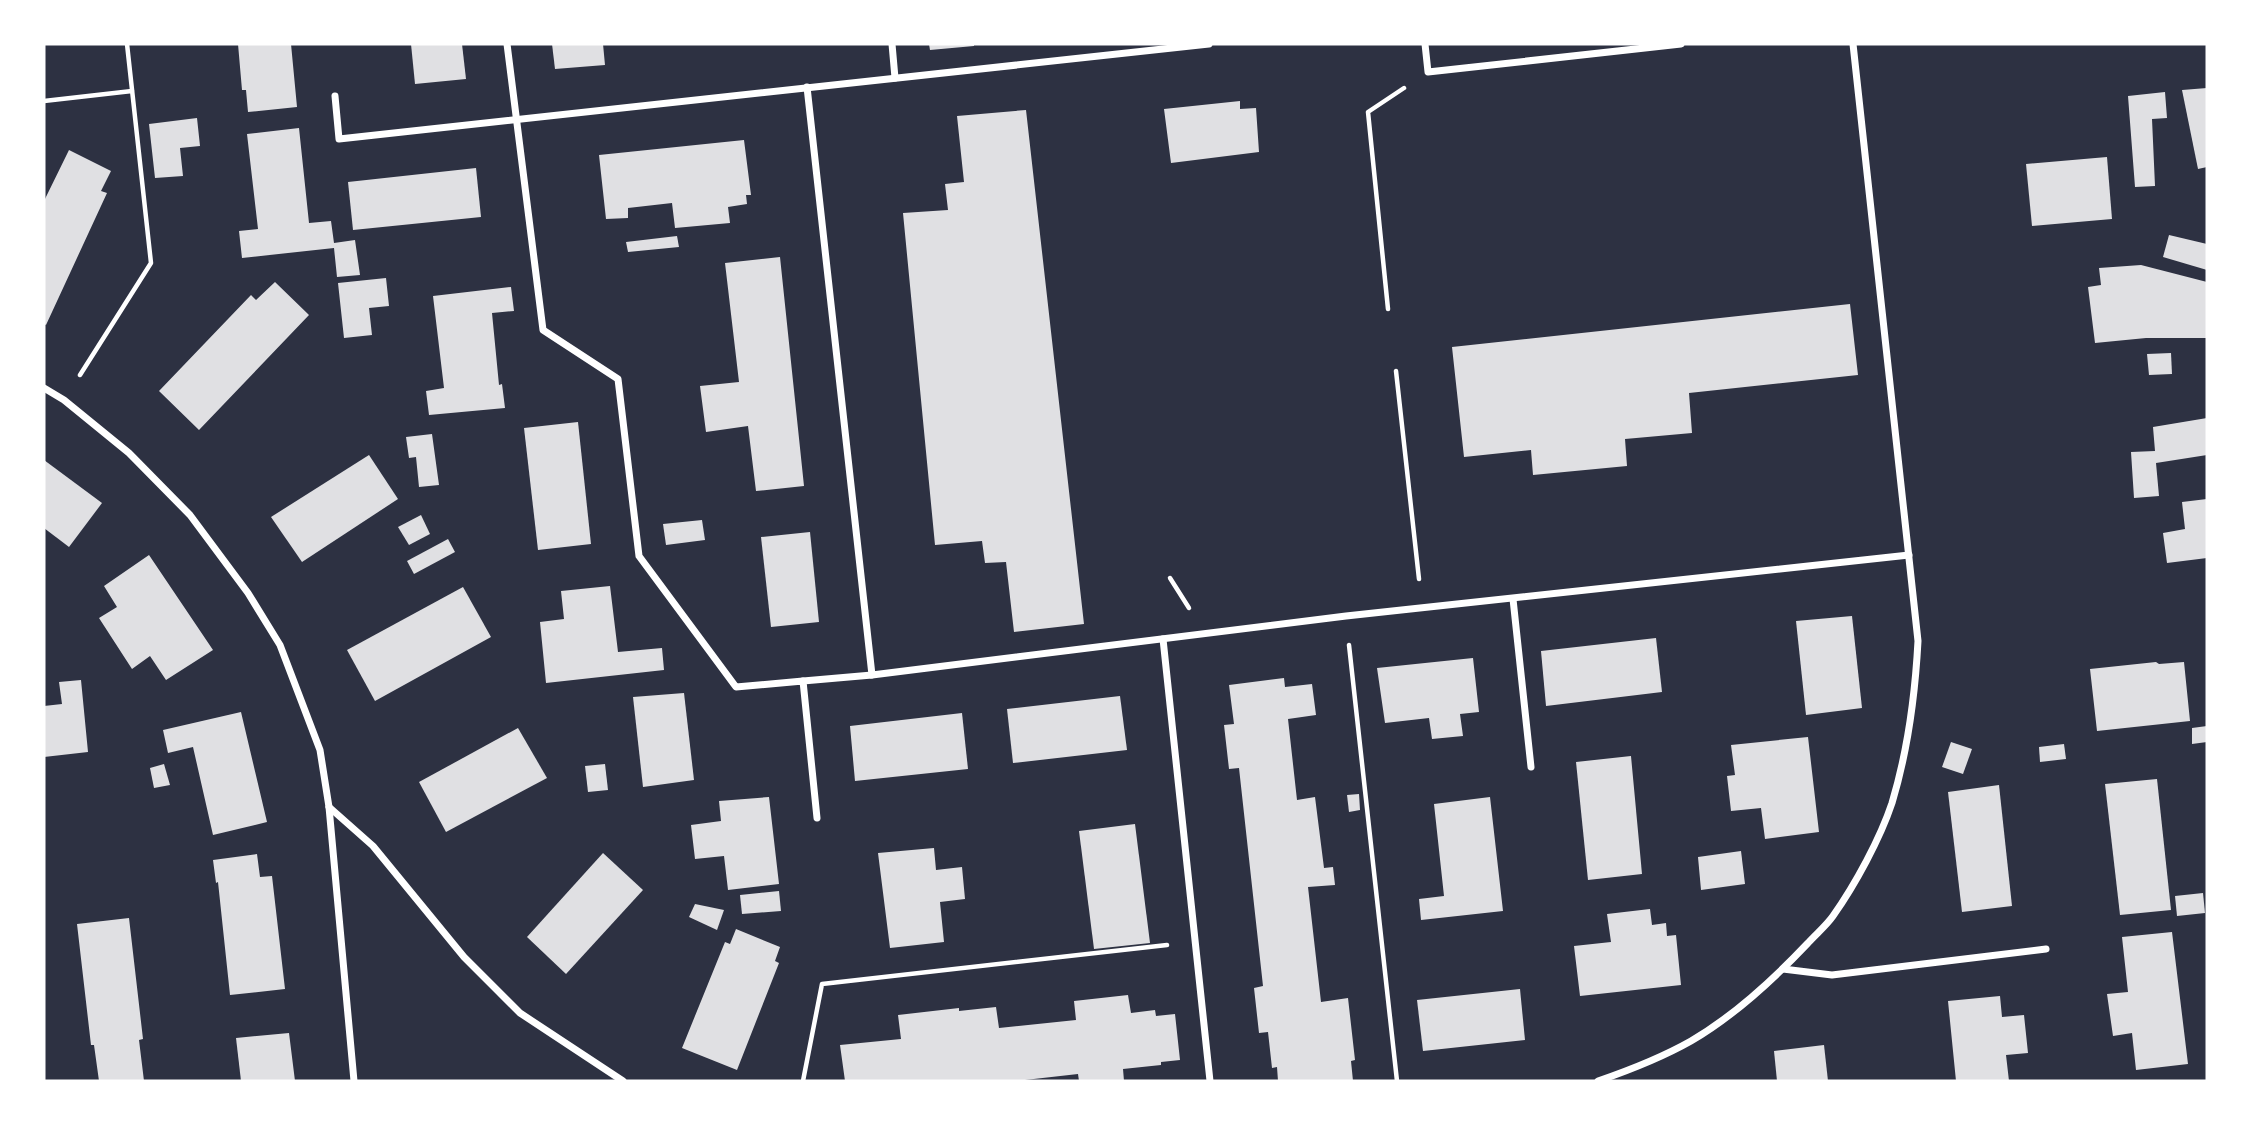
<svg xmlns="http://www.w3.org/2000/svg" width="2251" height="1125" font-family="'Roboto Condensed',sans-serif">
  <rect width="100%" height="100%" fill="#2d3142"/>
  <g fill="#e0e0e3">
    <path d="M 238,44 L 291,44 L 297,107 L 248,112 L 246,90 L 242,90 Z"/>
    <path d="M 411,44 L 462,44 L 466,79 L 415,84 Z"/>
    <path d="M 552,44 L 603,44 L 605,65 L 555,69 Z"/>
    <path d="M 929,44 L 974,44 L 974,46 L 930,50 Z"/>
    <path d="M 2207,88 L 2207,167 L 2198,169 L 2182,90 Z"/>
    <path d="M 2165,92 L 2167,118 L 2152,119 L 2155,186 L 2135,187 L 2128,96 Z"/>
    <path d="M 1240,101 L 1240,109 L 1256,108 L 1259,152 L 1171,163 L 1164,109 Z"/>
    <path d="M 1026,110 L 1084,624 L 1014,632 L 1006,562 L 985,563 L 982,541 L 935,545 L 903,213 L 948,210 L 945,184 L 964,182 L 957,116 Z"/>
    <path d="M 197,118 L 200,146 L 180,148 L 183,176 L 155,178 L 149,124 Z"/>
    <path d="M 299,128 L 309,223 L 331,221 L 334,243 L 355,240 L 360,275 L 337,277 L 334,248 L 242,258 L 239,231 L 258,229 L 247,134 Z"/>
    <path d="M 744,140 L 751,195 L 746,195 L 747,204 L 728,207 L 730,223 L 675,228 L 672,203 L 628,208 L 628,218 L 606,219 L 599,155 Z"/>
    <path d="M 69,150 L 111,171 L 101,191 L 107,193 L 46,325 L 44,324 L 44,201 Z"/>
    <path d="M 2107,157 L 2112,219 L 2032,226 L 2026,164 Z"/>
    <path d="M 476,168 L 481,217 L 353,230 L 348,182 Z"/>
    <path d="M 2169,235 L 2207,244 L 2207,270 L 2163,257 Z"/>
    <path d="M 677,236 L 679,247 L 628,252 L 626,242 Z"/>
    <path d="M 780,257 L 804,486 L 756,491 L 748,426 L 706,432 L 700,386 L 739,382 L 725,263 Z"/>
    <path d="M 2141,265 L 2207,282 L 2207,338 L 2146,338 L 2095,343 L 2088,287 L 2101,285 L 2099,268 Z"/>
    <path d="M 386,278 L 389,306 L 369,308 L 372,335 L 344,338 L 338,283 Z"/>
    <path d="M 275,282 L 309,315 L 199,430 L 159,391 L 251,295 L 256,300 Z"/>
    <path d="M 511,287 L 514,311 L 492,313 L 499,385 L 502,384 L 505,408 L 429,415 L 426,391 L 444,388 L 433,296 Z"/>
    <path d="M 1850,304 L 1858,375 L 1689,393 L 1692,433 L 1625,439 L 1627,466 L 1533,475 L 1531,450 L 1464,457 L 1452,347 Z"/>
    <path d="M 2171,353 L 2172,374 L 2149,375 L 2147,354 Z"/>
    <path d="M 2207,418 L 2207,455 L 2156,463 L 2159,496 L 2134,498 L 2131,452 L 2155,451 L 2153,427 Z"/>
    <path d="M 578,422 L 591,544 L 538,550 L 524,428 Z"/>
    <path d="M 432,434 L 439,485 L 419,487 L 416,457 L 409,458 L 406,437 Z"/>
    <path d="M 369,455 L 398,499 L 302,562 L 271,517 Z"/>
    <path d="M 44,460 L 102,503 L 69,547 L 44,528 Z"/>
    <path d="M 2207,499 L 2207,558 L 2167,563 L 2163,533 L 2185,529 L 2182,502 Z"/>
    <path d="M 421,515 L 430,534 L 409,545 L 398,527 Z"/>
    <path d="M 702,520 L 705,540 L 666,545 L 663,524 Z"/>
    <path d="M 810,532 L 819,622 L 771,627 L 761,537 Z"/>
    <path d="M 448,539 L 455,552 L 414,574 L 407,561 Z"/>
    <path d="M 149,555 L 213,650 L 166,680 L 150,656 L 132,669 L 99,618 L 117,607 L 104,586 Z"/>
    <path d="M 610,586 L 618,652 L 662,648 L 664,670 L 546,683 L 540,622 L 564,619 L 561,591 Z"/>
    <path d="M 463,587 L 491,637 L 375,701 L 347,650 Z"/>
    <path d="M 1852,616 L 1862,708 L 1806,715 L 1796,621 Z"/>
    <path d="M 1656,638 L 1662,692 L 1546,706 L 1541,651 Z"/>
    <path d="M 1473,658 L 1479,712 L 1460,714 L 1463,736 L 1432,739 L 1429,718 L 1385,723 L 1377,668 Z"/>
    <path d="M 2156,662 L 2159,664 L 2184,662 L 2190,721 L 2097,731 L 2090,669 Z"/>
    <path d="M 1284,678 L 1285,687 L 1312,684 L 1316,715 L 1288,719 L 1297,800 L 1315,797 L 1324,868 L 1333,867 L 1335,885 L 1308,887 L 1321,1002 L 1348,998 L 1355,1060 L 1351,1061 L 1353,1081 L 1278,1081 L 1277,1067 L 1272,1068 L 1268,1032 L 1259,1033 L 1254,988 L 1263,986 L 1239,768 L 1229,769 L 1224,725 L 1234,724 L 1229,685 Z"/>
    <path d="M 81,680 L 88,752 L 44,757 L 44,706 L 62,704 L 59,682 Z"/>
    <path d="M 684,693 L 694,780 L 643,787 L 633,697 Z"/>
    <path d="M 1120,696 L 1127,750 L 1013,763 L 1007,709 Z"/>
    <path d="M 241,712 L 267,822 L 213,835 L 193,747 L 168,753 L 163,730 Z"/>
    <path d="M 962,713 L 968,769 L 855,781 L 850,726 Z"/>
    <path d="M 2207,726 L 2207,742 L 2192,744 L 2192,728 Z"/>
    <path d="M 518,728 L 547,778 L 446,832 L 419,782 Z"/>
    <path d="M 1808,737 L 1819,832 L 1765,839 L 1761,808 L 1731,811 L 1727,776 L 1735,775 L 1731,745 Z"/>
    <path d="M 1951,742 L 1972,749 L 1963,774 L 1942,767 Z"/>
    <path d="M 2064,744 L 2066,759 L 2040,762 L 2039,747 Z"/>
    <path d="M 1631,756 L 1642,874 L 1588,880 L 1576,762 Z"/>
    <path d="M 164,764 L 170,785 L 154,788 L 150,768 Z"/>
    <path d="M 605,764 L 608,790 L 588,792 L 585,766 Z"/>
    <path d="M 2157,779 L 2171,910 L 2120,915 L 2105,784 Z"/>
    <path d="M 1999,785 L 2012,906 L 1962,912 L 1948,792 Z"/>
    <path d="M 1359,794 L 1360,810 L 1349,812 L 1347,795 Z"/>
    <path d="M 769,797 L 779,884 L 728,890 L 724,856 L 695,859 L 691,825 L 721,821 L 719,801 Z"/>
    <path d="M 1490,797 L 1503,911 L 1421,920 L 1419,899 L 1444,896 L 1434,804 Z"/>
    <path d="M 1135,824 L 1150,943 L 1094,949 L 1079,831 Z"/>
    <path d="M 934,848 L 936,870 L 962,867 L 965,899 L 940,902 L 944,942 L 890,948 L 878,853 Z"/>
    <path d="M 1741,851 L 1745,884 L 1701,890 L 1698,857 Z"/>
    <path d="M 603,853 L 643,890 L 566,974 L 527,937 Z"/>
    <path d="M 257,854 L 260,877 L 272,876 L 285,989 L 230,995 L 218,882 L 216,883 L 213,860 Z"/>
    <path d="M 779,891 L 781,911 L 742,914 L 740,895 Z"/>
    <path d="M 2203,893 L 2205,913 L 2177,916 L 2175,896 Z"/>
    <path d="M 695,904 L 724,910 L 717,930 L 689,917 Z"/>
    <path d="M 1650,909 L 1652,925 L 1666,923 L 1667,936 L 1676,935 L 1681,985 L 1580,996 L 1574,946 L 1611,942 L 1607,914 Z"/>
    <path d="M 129,918 L 143,1039 L 139,1040 L 144,1081 L 99,1081 L 94,1045 L 91,1045 L 77,924 Z"/>
    <path d="M 736,929 L 780,947 L 775,961 L 779,963 L 737,1070 L 682,1048 L 725,942 L 730,944 Z"/>
    <path d="M 2172,932 L 2188,1064 L 2136,1070 L 2132,1033 L 2113,1036 L 2107,994 L 2128,992 L 2122,937 Z"/>
    <path d="M 1520,989 L 1525,1040 L 1423,1051 L 1417,1000 Z"/>
    <path d="M 1128,995 L 1131,1013 L 1155,1010 L 1156,1016 L 1175,1014 L 1180,1060 L 1161,1062 L 1161,1065 L 1123,1069 L 1124,1081 L 1079,1081 L 1078,1074 L 1016,1081 L 845,1081 L 840,1045 L 901,1039 L 898,1015 L 959,1008 L 959,1011 L 996,1007 L 999,1028 L 1076,1020 L 1074,1001 Z"/>
    <path d="M 2000,996 L 2002,1017 L 2024,1015 L 2028,1053 L 2006,1055 L 2009,1081 L 1956,1081 L 1948,1001 Z"/>
    <path d="M 289,1033 L 295,1081 L 241,1081 L 236,1038 Z"/>
    <path d="M 1824,1045 L 1828,1081 L 1777,1081 L 1774,1051 Z"/>
  </g>
  <g fill="none" stroke-linecap="round" stroke-linejoin="round">
    <g stroke="#fff" stroke-width="4.5">
      <path d="M 44,101 L 132,91"/>
      <path d="M 1388,309 L 1368,112 L 1404,88"/>
      <path d="M 1396,371 L 1419,579"/>
      <path d="M 80,375 L 151,263 L 127,44"/>
      <path d="M 1170,578 L 1189,608"/>
      <path d="M 1349,645 L 1397,1081"/>
      <path d="M 803,1081 L 822,984 L 1167,945"/>
    </g>
    <g stroke="#fff" stroke-width="7">
      <path d="M 507,44 L 543,330 L 618,379 L 639,556 L 736,687 L 803,681 L 817,818"/>
      <path d="M 892,44 L 895,78"/>
      <path d="M 1425,44 L 1428,72 L 1681,44"/>
      <path d="M 807,87 L 872,675"/>
      <path d="M 335,96 L 339,139 L 1209,44"/>
      <path d="M 44,388 L 64,400 L 129,453 L 190,515 L 248,593 L 280,645 L 320,750 L 329,807 L 354,1081"/>
      <path d="M 1513,599 L 1531,767"/>
      <path d="M 1163,639 L 1210,1081"/>
      <path d="M 803,681 L 872,675 L 1346,616 L 1909,555"/>
      <path d="M 329,807 L 373,846 L 464,957 L 520,1013 L 623,1081"/>
      <path d="M 1783,969 L 1832,975 L 2046,949"/>
      <path d="M 1598,1081 C 1630,1070 1661,1058 1691,1041 C 1734,1016 1773,980 1808,943 C 1816,934 1826,926 1833,916 C 1855,885 1880,839 1892,803 C 1908,750 1915,697 1918,641 L 1853,44"/>
    </g>
  </g>
  <rect width="2251" height="1125" fill="none" stroke="#ffffff" stroke-width="91"/>
</svg>
